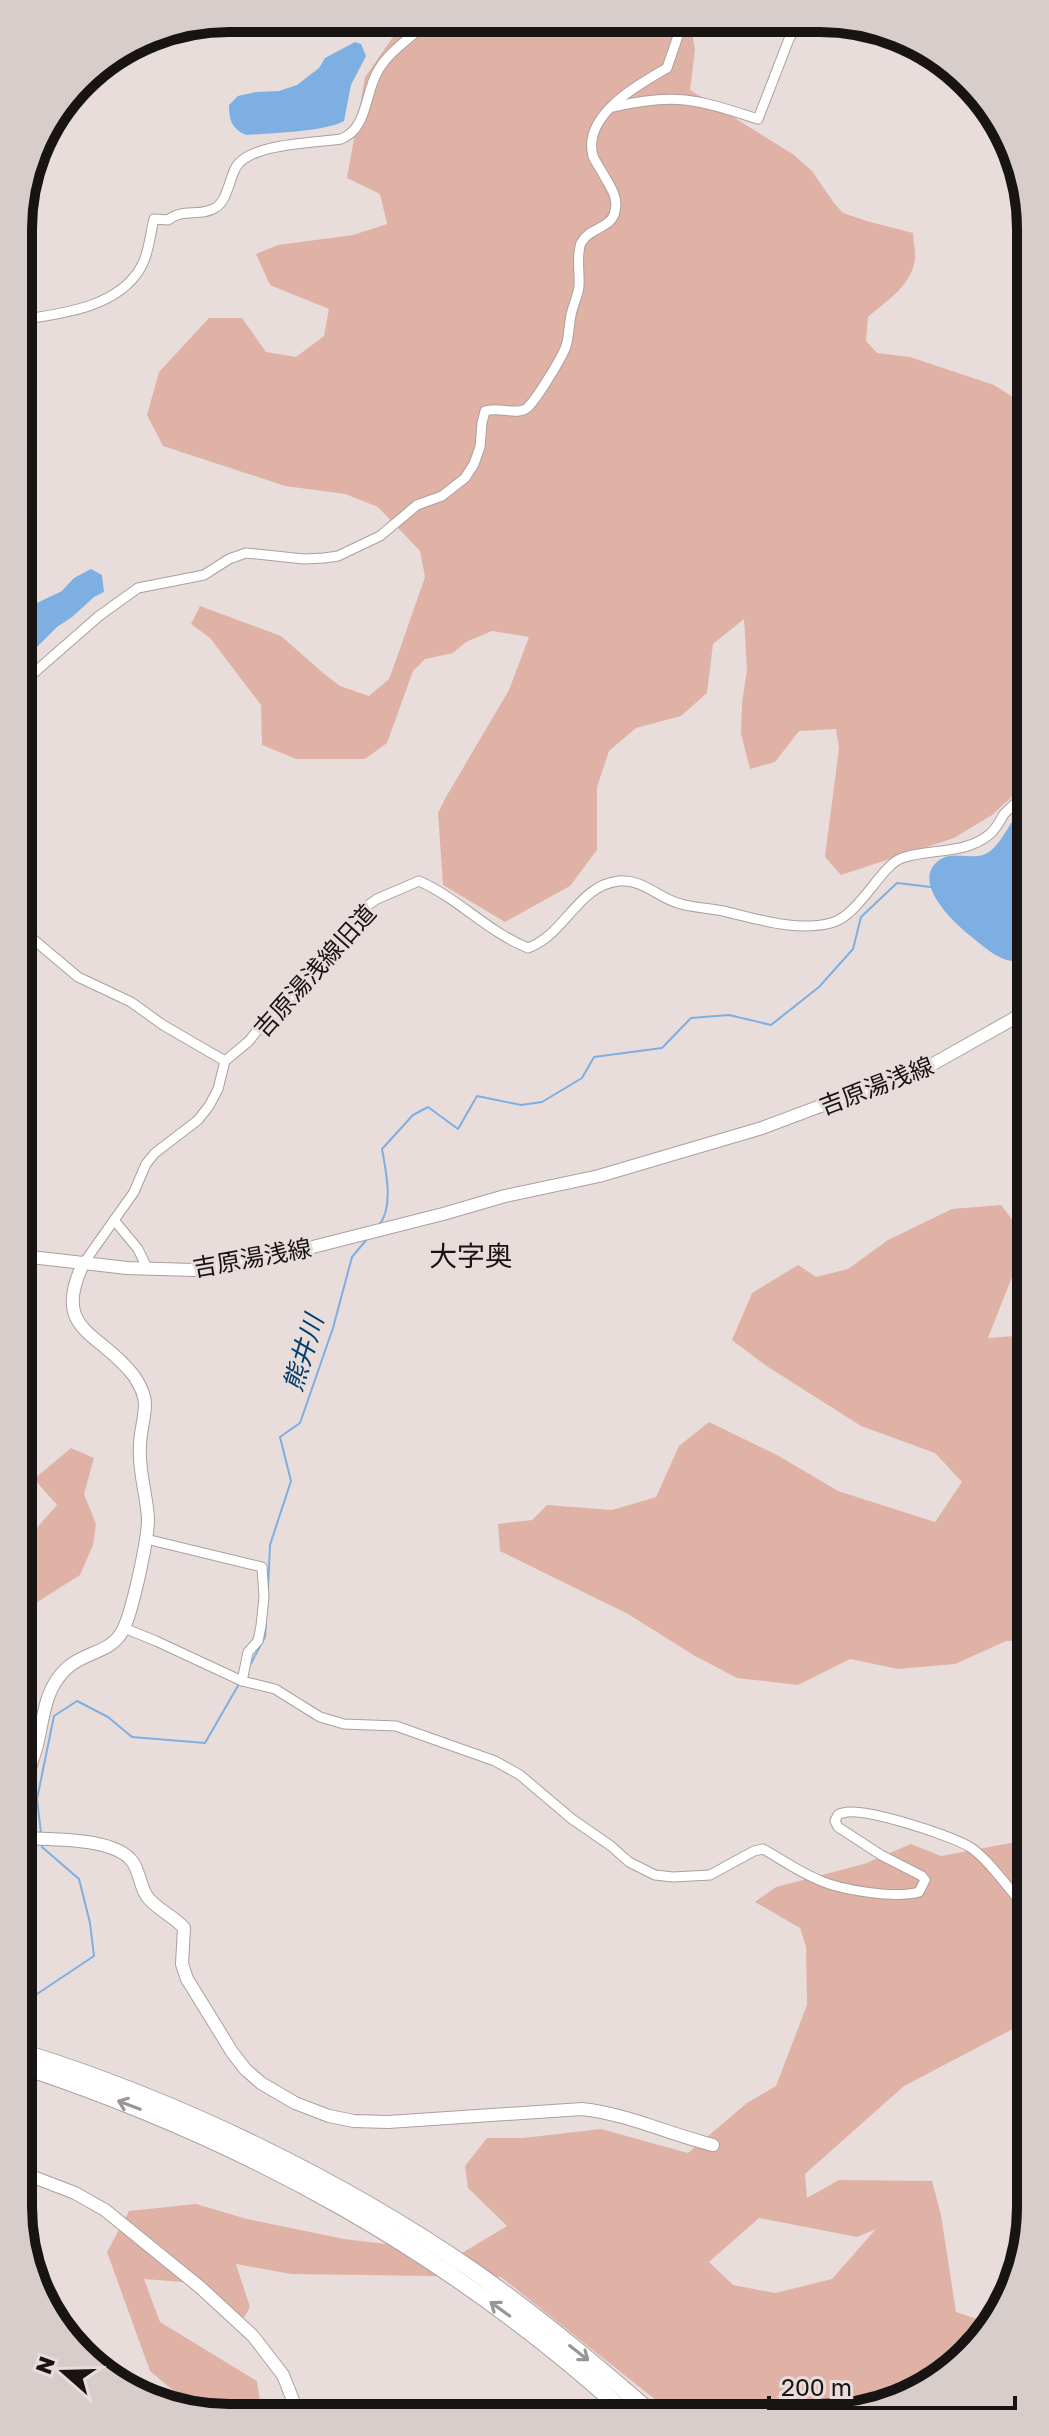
<svg xmlns="http://www.w3.org/2000/svg" width="1049" height="2436" font-family="'Golos Text','Noto Sans JP',sans-serif">
  <rect width="100%" height="100%" fill="#e8dddb"/>
  <g fill="#e0b2a6" fill-rule="evenodd">
    <path d="M 409,19 L 690,21 L 695,50 L 690,90 L 794,155 L 812,171 L 834,203 L 843,213 L 870,222 L 913,233 C 913,241 916,250 915,258 C 913,285 886,301 868,317 L 866,341 L 877,353 L 910,357 L 994,385 L 1024,404 L 1026,784 L 992,815 L 954,838 L 841,875 L 825,857 L 839,748 L 836,729 L 799,731 L 775,762 L 750,769 L 741,733 L 742,702 L 747,670 L 744,619 L 713,644 L 707,693 L 681,716 L 636,728 L 609,751 L 597,787 L 597,850 L 570,886 L 505,922 L 443,885 L 438,813 L 446,797 L 509,690 L 529,637 L 492,631 L 466,642 L 453,653 L 425,659 L 413,671 L 387,743 L 365,759 L 296,759 L 262,745 L 261,705 L 210,638 L 191,624 L 200,606 L 281,636 L 322,672 L 340,686 L 369,696 L 389,679 L 401,646 L 425,577 L 420,551 L 378,507 L 345,494 L 285,486 L 163,446 L 147,415 L 159,372 L 209,318 L 242,318 L 266,352 L 296,357 L 324,336 L 329,309 L 270,285 L 256,254 L 278,245 L 353,235 L 387,224 L 380,194 L 347,178 L 365,77 L 393,37 Z"/>
    <path d="M 1001,1205 L 1027,1239 L 988,1338 L 1028,1335 L 1029,1640 L 1006,1641 L 955,1664 L 898,1669 L 850,1659 L 798,1685 L 737,1678 L 695,1656 L 628,1614 L 500,1551 L 498,1524 L 532,1520 L 547,1505 L 612,1510 L 656,1497 L 679,1446 L 709,1422 L 777,1455 L 838,1491 L 935,1522 L 962,1482 L 935,1453 L 861,1426 L 765,1365 L 732,1340 L 752,1293 L 798,1265 L 816,1277 L 848,1269 L 888,1240 L 952,1209 Z"/>
    <path d="M 71,1448 L 94,1458 L 84,1494 L 96,1524 L 93,1545 L 80,1575 L 23,1611 L 23,1570 L 26,1540 L 57,1505 L 34,1479 Z"/>
    <path d="M 1029,1816 L 1030,2020 L 904,2086 L 805,2174 L 807,2198 L 839,2180 L 932,2181 L 941,2215 L 956,2312 L 992,2324 L 987,2336 L 937,2383 L 875,2411 L 671,2412 L 501,2277 L 291,2274 L 236,2264 L 250,2307 L 239,2326 L 196,2283 L 144,2279 L 160,2322 L 257,2381 L 262,2414 L 194,2414 L 195,2409 L 150,2371 L 107,2252 L 129,2211 L 196,2204 L 247,2219 L 344,2239 L 462,2253 L 507,2226 L 468,2188 L 465,2166 L 487,2138 L 523,2138 L 601,2129 L 688,2153 L 747,2103 L 776,2086 L 807,2005 L 806,1947 L 800,1928 L 755,1902 L 776,1887 L 864,1864 L 911,1844 L 941,1856 L 1016,1842 ZM 759,2218 L 857,2237 L 876,2229 L 832,2279 L 775,2293 L 733,2285 L 709,2262 Z"/>
  </g>
  <g fill="#7dafe2">
    <path d="M 355,42 L 361,44 L 366,56 L 351,85 L 344,121 C 324,132 272,133 247,135 C 232,130 229,120 229,105 L 238,96 L 256,92 L 279,91 L 297,85 L 319,68 L 325,58 Z"/>
    <path d="M 91,569 L 102,575 L 104,592 L 94,597 L 72,617 L 57,627 L 20,664 L 20,611 L 62,591 L 74,578 Z"/>
    <path d="M 1026,803 L 1026,961 C 1001,965 986,948 968,934 C 951,920 909,879 941,859 C 955,850 974,862 989,852 C 1003,842 1012,817 1026,803 Z"/>
  </g>
  <g fill="none" stroke-linecap="round" stroke-linejoin="round">
    <g stroke="#7dafe2" stroke-width="2">
      <path d="M 379,1225 C 394,1207 386,1171 382,1149 L 413,1115 L 428,1107 L 458,1129 L 477,1096 L 521,1105 L 542,1102 L 582,1078 L 594,1057 L 662,1048 L 691,1018 L 729,1015 L 771,1025 L 819,987 L 853,949 L 861,917 L 897,883 L 931,887"/>
      <path d="M 268,1589 L 270,1545 L 291,1481 L 280,1437 L 300,1423 L 333,1328 L 352,1257 L 367,1239"/>
      <path d="M 250,1665 L 265,1637 L 266,1623"/>
      <path d="M 41,1833 L 37,1799 L 54,1716 L 77,1701 L 108,1717 L 132,1737 L 205,1743 L 239,1684"/>
      <path d="M 24,1998 L 37,1994 L 94,1956 L 90,1923 L 79,1879 L 42,1847 L 42,1843"/>
    </g>
    <g stroke="#aaa09d" stroke-width="11">
      <g id="street">
        <path d="M 614,107 C 676,92 698,100 758,119 L 789,39 L 799,22"/>
        <path d="M 19,320 C 60,314 118,308 141,267 C 149,254 150,234 154,219 L 168,220 C 182,208 200,217 215,208 C 227,201 229,181 235,169 C 247,143 315,143 341,139 C 369,128 364,92 379,69 C 391,49 414,36 430,19"/>
        <path d="M 20,685 L 99,616 L 138,588 L 204,575 L 229,559 L 246,553 L 304,559 L 324,558 L 338,556 L 380,536 L 417,505 L 442,496 L 465,478 L 474,464 L 480,447 L 482,423 L 485,411 C 498,406 517,416 527,408 C 536,400 562,358 566,346 C 569,336 569,325 571,315 C 573,305 578,296 579,286 C 580,272 576,256 581,243 C 589,227 612,229 615,211 C 619,197 609,185 602,172 C 599,167 595,161 593,156 C 582,115 639,84 667,68 L 679,33 L 679,21"/>
        <path d="M 21,929 L 78,977 L 131,1002 L 163,1025 L 225,1061"/>
        <path d="M 114,1220 L 138,1249 L 148,1270"/>
        <path d="M 83,1264 L 134,1192 L 146,1164 L 155,1153 L 198,1120 L 209,1106 L 218,1089 L 225,1061 L 249,1041 L 260,1027 L 347,941 L 367,906 L 377,899 L 419,881 C 458,898 488,932 528,948 C 565,935 578,885 619,881 C 644,879 659,899 681,904 C 695,908 709,908 723,911 C 758,919 796,932 831,923 C 859,916 881,865 902,858 C 931,848 965,855 990,834 C 996,829 1000,821 1004,814 C 1011,807 1019,800 1026,793"/>
        <path d="M 146,1539 L 262,1567 L 264,1597 L 261,1626 L 258,1641 L 248,1652 L 242,1681"/>
        <path d="M 124,1628 L 156,1641 L 242,1681 L 275,1689 L 320,1717 L 344,1724 L 396,1726 L 495,1761 L 520,1775 L 572,1819 L 611,1846 L 629,1862 L 655,1875 L 673,1877 L 710,1875 L 754,1851 L 763,1849 C 781,1859 799,1872 819,1880 C 841,1890 896,1899 919,1892 L 925,1880 L 922,1876 L 881,1855 L 838,1827 L 835,1821 C 838,1815 837,1814 843,1813 C 862,1806 949,1835 968,1846 C 984,1854 1010,1890 1023,1905 L 1029,1916"/>
      </g>
    </g>
    <g stroke="#aaa09d" stroke-width="14">
      <g id="secondary">
        <path d="M 22,1256 L 127,1268 L 194,1270 L 237,1264 L 289,1253 L 443,1214 L 505,1196 L 599,1176 L 762,1128 L 933,1064 L 1013,1019 L 1026,1009"/>
        <path d="M 24,1835 C 24,1817 23,1798 27,1780 C 29,1768 34,1757 37,1745 C 44,1717 44,1689 67,1668 C 84,1652 110,1653 122,1632 C 132,1614 148,1540 148,1519 C 147,1495 138,1471 140,1446 C 140,1432 145,1418 145,1404 C 145,1394 140,1385 134,1376 C 100,1331 51,1332 83,1264"/>
        <path d="M 24,1838 C 52,1840 113,1837 132,1861 C 139,1870 140,1885 146,1895 C 155,1909 173,1915 184,1928 L 182,1964 L 187,1979 L 232,2052 L 245,2069 L 261,2083 L 295,2103 L 329,2116 L 354,2121 L 388,2122 L 582,2109 C 627,2114 669,2134 713,2145"/>
        <path d="M 25,2177 L 36,2178 L 75,2193 L 105,2210 L 201,2288 L 253,2336 L 283,2375 L 298,2413"/>
      </g>
    </g>
    <g stroke="#aaa09d" stroke-width="18">
      <g id="highway">
        <path d="M 25,2053 C 181,2102 340,2179 475,2272 C 536,2315 594,2363 650,2412"/>
        <path d="M 25,2067 C 249,2142 449,2252 625,2412"/>
      </g>
    </g>
    <use href="#street" stroke="#fff" stroke-width="9"/>
    <use href="#secondary" stroke="#fff" stroke-width="12"/>
    <use href="#highway" stroke="#fff" stroke-width="16"/>
  </g>
  <defs><path id="oneway-shaft" d="M-6 0H5M1.5-3L5.5 0L1.5 3" fill="none" stroke-width="1.6" stroke-linecap="round" stroke-linejoin="round" transform="scale(2)"/></defs>
  <g stroke="#979595">
    <use href="#oneway-shaft" transform="translate(129 2105) rotate(-159)"/>
    <use href="#oneway-shaft" transform="translate(500 2309) rotate(-144)"/>
    <use href="#oneway-shaft" transform="translate(579 2353) rotate(38)"/>
  </g>
  <g text-anchor="middle" dominant-baseline="central" stroke-width="6" stroke-linejoin="round" paint-order="stroke">
    <g font-size="24" fill="#171413" stroke="#e8dddb">
      <text transform="translate(314 970) rotate(-48)">吉原湯浅線旧道</text>
      <text transform="translate(876 1085) rotate(-21)">吉原湯浅線</text>
      <text transform="translate(252 1257) rotate(-10)">吉原湯浅線</text>
    </g>
    <g font-size="26" font-style="italic" fill="#043e6d" stroke="#e8dddb">
      <text transform="translate(303 1353) rotate(-73)">熊井川</text>
    </g>
    <g font-size="28" fill="#171413" stroke="#e8dddb">
      <text x="471" y="1255">大字奥</text>
    </g>
  </g>
  <path d="M0 0H1049V2436H0ZM229 32H820A197 197 0 0 1 1017 229V2207A197 197 0 0 1 820 2404H229A197 197 0 0 1 32 2207V229A197 197 0 0 1 229 32Z" fill="#d7cdcb" fill-rule="evenodd"/>
  <path fill="none" stroke="#171413" stroke-width="10" d="M229 32H820A197 197 0 0 1 1017 229V2207A197 197 0 0 1 820 2404H229A197 197 0 0 1 32 2207V229A197 197 0 0 1 229 32Z"/>
  <g transform="translate(64 2372) rotate(290)" stroke="#e8dddb" stroke-width="6" paint-order="stroke">
  <path d="M0-6L14 30L0 20L-14 30Z" fill="#171413"/>
  <text y="-12" font-size="22" font-weight="bold" text-anchor="middle" fill="#171413">N</text>
  </g>
  <path d="M769 2396v12h246v-12" fill="none" stroke="#171413" stroke-width="4"/>
  <text x="781" y="2396" font-size="24" fill="#171413" stroke="#e8dddb" stroke-width="6" paint-order="stroke">200 m</text>
</svg>
